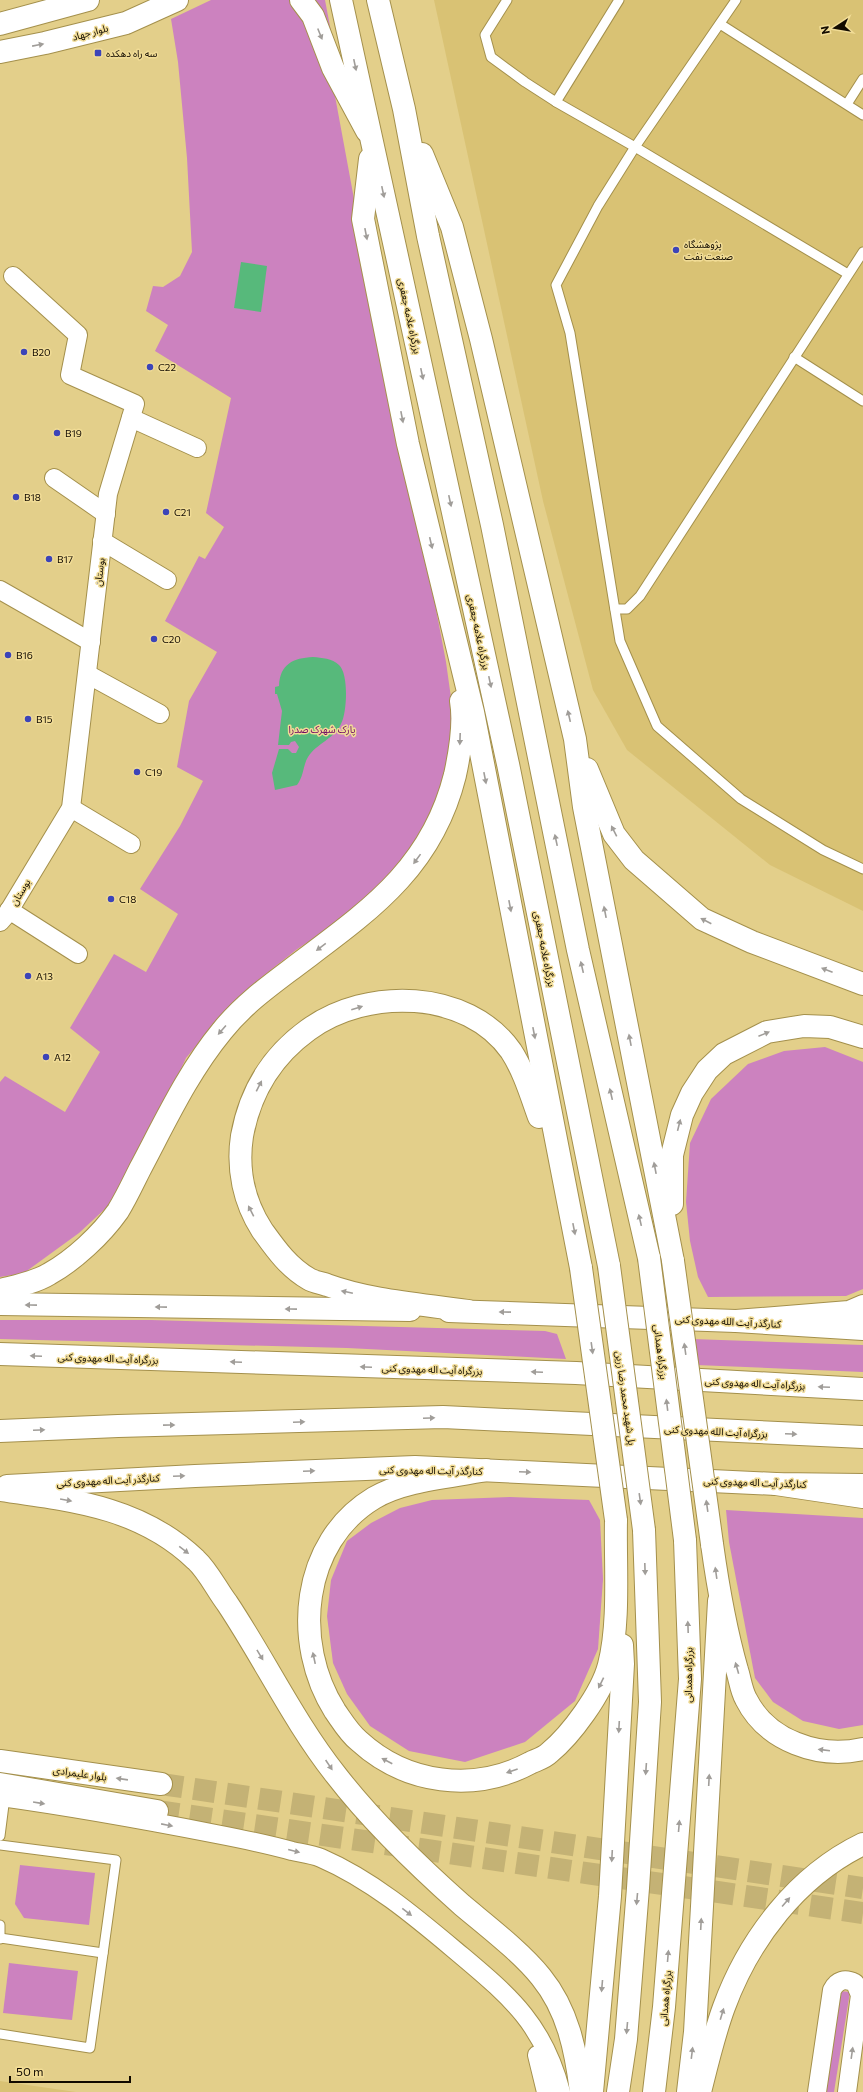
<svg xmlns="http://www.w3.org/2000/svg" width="863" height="2092" font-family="Commissioner,'Noto Sans Arabic',sans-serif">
  <rect width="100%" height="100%" fill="#e3cf8a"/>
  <g fill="#d9c274">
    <path d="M 434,0 L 863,0 L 863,911 L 770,865 L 627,750 L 593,690 L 543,501 Z"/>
    <path d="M 0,2081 L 76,2092 L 0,2092 Z"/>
  </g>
  <g fill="#cc82bf">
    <path d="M 211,0 L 294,0 L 322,51 L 335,96 L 405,475 L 435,604 L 446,662 L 453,712 L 447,776 L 418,843 L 394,876 L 345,917 L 296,950 L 262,977 L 231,1004 L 186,1058 L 155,1125 L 107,1207 L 79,1233 L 24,1273 L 0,1277 L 0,1082 L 5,1076 L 65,1112 L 100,1052 L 70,1028 L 114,954 L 146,972 L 178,914 L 140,889 L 180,826 L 203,781 L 177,767 L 189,701 L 217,652 L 165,621 L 199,556 L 205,559 L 224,527 L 206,513 L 231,398 L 155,351 L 168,325 L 146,311 L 153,286 L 163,287 L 180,276 L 192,252 L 187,158 L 178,62 L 171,19 Z"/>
    <path d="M 309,0 L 325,0 L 336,58 Z"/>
    <path d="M 825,1047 L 863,1062 L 863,1289 L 846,1296 L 708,1297 L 698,1277 L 690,1241 L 686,1202 L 690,1143 L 711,1099 L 748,1064 L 784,1051 Z"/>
    <path d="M 0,1320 L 151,1320 L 545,1331 L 557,1334 L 566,1359 L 347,1348 L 0,1339 Z"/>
    <path d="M 692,1339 L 863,1345 L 863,1372 L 696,1365 Z"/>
    <path d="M 510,1497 L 589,1500 L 600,1520 L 603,1579 L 598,1649 L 575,1701 L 525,1742 L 465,1762 L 409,1751 L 370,1726 L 347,1694 L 333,1663 L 327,1616 L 331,1580 L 347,1541 L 371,1523 L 400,1508 L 432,1500 Z"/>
    <path d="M 726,1510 L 863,1518 L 863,1725 L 839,1729 L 803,1721 L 773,1702 L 755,1678 L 729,1542 Z"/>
    <path d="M 20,1865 L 95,1873 L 89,1925 L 24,1918 L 15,1904 Z"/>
    <path d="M 9,1963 L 78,1971 L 72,2020 L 3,2013 Z"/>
    <path d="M 840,1991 L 850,1992 L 834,2092 L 824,2092 Z"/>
  </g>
  <g fill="#57b97b">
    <path d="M 241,262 L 267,266 L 261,312 L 234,308 Z"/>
    <path d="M 313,657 C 322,658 332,658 339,665 C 349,674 347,713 341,724 C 335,738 316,744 308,757 C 303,765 304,776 297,785 L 275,790 L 272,773 L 279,749 L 288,749 L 292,753 L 296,753 L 299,747 L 295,741 L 291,742 L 289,745 L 278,745 L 282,711 L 277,694 L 275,694 L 275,687 L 279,686 C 280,664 293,658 313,657 Z"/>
  </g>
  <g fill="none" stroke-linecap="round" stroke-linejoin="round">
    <g stroke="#c4b275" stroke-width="22" stroke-dasharray="22 11" stroke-linecap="butt">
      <path d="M 161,1784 L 863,1888"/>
      <path d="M 157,1811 L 863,1913"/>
    </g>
    <g stroke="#a4904c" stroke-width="11">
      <g id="lane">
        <path d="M 507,0 L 485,35 L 491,57 L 525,82 L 556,102 L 619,0"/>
        <path d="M 736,0 L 635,147 L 598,206 L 556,285 L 570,333 L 620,641 L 657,726 L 741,799 L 823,850 L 863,869"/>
        <path d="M 720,24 L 863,115"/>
        <path d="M 556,102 L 635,147 L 848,274"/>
        <path d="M 847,104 L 863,79"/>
        <path d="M 794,357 L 863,401"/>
        <path d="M 615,609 L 627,609 L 640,596 L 863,252"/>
        <path d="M 0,1836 L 5,1797"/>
        <path d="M 0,1845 L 116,1860 L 90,2048 L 0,2034"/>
        <path d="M 0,1925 L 0,1939"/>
        <path d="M 0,1938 L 103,1953"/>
      </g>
    </g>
    <g stroke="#a4904c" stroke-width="20">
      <g id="street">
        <path d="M 131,418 L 197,448"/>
        <path d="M 54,478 L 106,514"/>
        <path d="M 102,541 L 167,580"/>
        <path d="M 0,590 L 91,642"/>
        <path d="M 87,674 L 160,714"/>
        <path d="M 71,808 L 131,844"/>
        <path d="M 9,910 L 78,954"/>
        <path d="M 0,922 L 7,914 L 71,808 L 108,494 L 135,404 L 70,375 L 78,335 L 13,276"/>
        <path d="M 0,1797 C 72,1807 144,1820 216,1834 C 242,1839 267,1844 292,1851 C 301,1853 312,1854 321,1858 C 374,1881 419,1920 462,1956 C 512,1998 544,2026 561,2092"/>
        <path d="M 537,2055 L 546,2092"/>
        <path d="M 817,2092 L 832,1990 C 837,1980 845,1978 855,1983 L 860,1995 L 847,2092"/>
      </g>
    </g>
    <g stroke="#a4904c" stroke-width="24">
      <g id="secondary">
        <path d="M 301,0 L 313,16 L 333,68 L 367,131"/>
        <path d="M 0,24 L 88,0"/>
        <path d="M 0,52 L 45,43 L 126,23 L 177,0"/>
      </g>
    </g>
    <g stroke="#a4904c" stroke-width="24">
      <g id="primary">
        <path d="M 0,1304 L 410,1310"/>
        <path d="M 449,1311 L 736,1321 L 863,1329"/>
        <path d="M 7,1486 L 195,1476 L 415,1467 L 776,1484 L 863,1485"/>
        <path d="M 0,1761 L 161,1784"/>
        <path d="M 0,1784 L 157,1811"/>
      </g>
    </g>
    <g stroke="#a4904c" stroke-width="24">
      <g id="highway">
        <path d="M 341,0 L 508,764 L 609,1266"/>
        <path d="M 378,0 L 404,109 L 428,236 L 492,525 L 578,950 L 649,1258"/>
        <path d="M 422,154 L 452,227 L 481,339 L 575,739 L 584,807 L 673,1261"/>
        <path d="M 370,159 L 363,219 L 408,444 L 473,712 L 581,1268"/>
        <path d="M 587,769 L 614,834 L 634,860 L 702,919 L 752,942 L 863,984"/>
        <path d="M 672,1204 L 672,1155 L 682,1115 L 692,1093 L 707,1070 L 724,1054 L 767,1032 L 804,1026 L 830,1027 L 863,1037"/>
        <path d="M 0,1290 C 16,1286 34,1283 49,1274 C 74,1260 101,1235 118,1211 C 126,1198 133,1183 140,1169 C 165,1122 188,1072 222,1031 C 241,1007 265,989 289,971 C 364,914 431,872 455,775 C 460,752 465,724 461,701"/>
        <path d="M 468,1311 C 421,1304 371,1301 327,1285 C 321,1283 314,1282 309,1279 C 288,1267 275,1248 262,1230 C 244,1202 237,1169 242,1136 C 250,1092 272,1056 308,1030 C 367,987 467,989 511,1051 C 524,1071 531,1095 539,1117"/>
        <path d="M 736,1321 L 849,1312 L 863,1306"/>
        <path d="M 0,1354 L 576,1373 L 863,1389"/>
        <path d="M 0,1431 L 118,1426 L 443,1417 L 863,1437"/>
        <path d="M 486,1470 C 451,1477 404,1480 374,1498 C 301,1542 292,1643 335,1711 C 342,1721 349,1733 359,1741 C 406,1784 474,1793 530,1763 C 536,1760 544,1758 549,1753 C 571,1735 602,1693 609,1665 C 620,1622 615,1565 616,1520"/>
        <path d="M 776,1484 L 863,1497"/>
        <path d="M 0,1490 C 72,1500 141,1507 196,1560 C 208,1571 217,1590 227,1603 C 265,1660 294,1722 336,1775 C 373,1823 417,1865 462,1905 C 487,1926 521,1952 541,1977 C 568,2010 576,2051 581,2092"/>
        <path d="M 712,1544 C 718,1587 725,1628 737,1670 C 740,1679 741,1690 746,1699 C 767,1741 819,1759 863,1749"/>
        <path d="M 592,2092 L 610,1896 L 623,1664 L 622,1645"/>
        <path d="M 618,2092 L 626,2039 L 638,1888 L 650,1702 L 644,1530"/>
        <path d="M 654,2092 L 664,2007 L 690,1679 L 685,1540"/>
        <path d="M 688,2092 L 695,2032 L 719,1601"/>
        <path d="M 700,2092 C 707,2064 714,2034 724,2007 C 749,1939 797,1876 863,1844"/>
      </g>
    </g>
    <use href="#lane" stroke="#fff" stroke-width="9"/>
    <use href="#street" stroke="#fff" stroke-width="18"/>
    <use href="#secondary" stroke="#fff" stroke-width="22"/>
    <use href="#primary" stroke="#fff" stroke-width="22"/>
    <use href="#highway" stroke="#fff" stroke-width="22"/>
    <g stroke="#a4904c" stroke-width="24" stroke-linecap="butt">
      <g id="highway-bridge">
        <path d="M 649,1258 L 685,1540"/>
        <path d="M 673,1261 L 712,1544"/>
        <path d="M 609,1266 L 644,1530"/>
        <path d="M 581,1268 L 616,1520"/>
      </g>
    </g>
    <use href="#highway-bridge" stroke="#fff" stroke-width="22"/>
  </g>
  <defs><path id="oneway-solid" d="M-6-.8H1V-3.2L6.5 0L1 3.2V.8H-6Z"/></defs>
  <g fill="#a09d99">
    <use href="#oneway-solid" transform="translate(320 34) rotate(68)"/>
    <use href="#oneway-solid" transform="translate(38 45) rotate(-11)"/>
    <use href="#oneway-solid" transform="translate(355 65) rotate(78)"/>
    <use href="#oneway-solid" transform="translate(383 192) rotate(78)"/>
    <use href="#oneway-solid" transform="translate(366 234) rotate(79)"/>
    <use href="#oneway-solid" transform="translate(422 374) rotate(78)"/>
    <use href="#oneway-solid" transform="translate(402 417) rotate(79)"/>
    <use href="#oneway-solid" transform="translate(450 501) rotate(78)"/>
    <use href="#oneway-solid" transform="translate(431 543) rotate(77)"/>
    <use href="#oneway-solid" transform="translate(490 682) rotate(78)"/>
    <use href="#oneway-solid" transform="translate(569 716) rotate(-103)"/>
    <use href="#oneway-solid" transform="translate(460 739) rotate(92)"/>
    <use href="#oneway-solid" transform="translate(485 778) rotate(79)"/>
    <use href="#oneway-solid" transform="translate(614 831) rotate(-117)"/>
    <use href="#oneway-solid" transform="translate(556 840) rotate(-102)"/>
    <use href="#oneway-solid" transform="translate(417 859) rotate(126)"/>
    <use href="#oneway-solid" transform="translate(510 906) rotate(79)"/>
    <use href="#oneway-solid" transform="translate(605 912) rotate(-101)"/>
    <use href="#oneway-solid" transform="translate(706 921) rotate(-153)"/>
    <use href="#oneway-solid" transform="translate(321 947) rotate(143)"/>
    <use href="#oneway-solid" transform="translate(582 967) rotate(-103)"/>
    <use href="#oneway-solid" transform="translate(827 970) rotate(-159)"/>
    <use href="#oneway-solid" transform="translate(357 1008) rotate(-17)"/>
    <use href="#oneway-solid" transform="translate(222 1030) rotate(131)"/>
    <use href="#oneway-solid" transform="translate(534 1033) rotate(79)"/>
    <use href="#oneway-solid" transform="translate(764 1034) rotate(-22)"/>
    <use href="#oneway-solid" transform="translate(630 1040) rotate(-101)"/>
    <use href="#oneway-solid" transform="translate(259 1086) rotate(-63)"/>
    <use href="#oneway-solid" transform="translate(611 1094) rotate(-103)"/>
    <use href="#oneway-solid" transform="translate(679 1125) rotate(-76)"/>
    <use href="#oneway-solid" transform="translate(655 1168) rotate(-101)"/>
    <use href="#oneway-solid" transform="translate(251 1211) rotate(-117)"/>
    <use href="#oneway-solid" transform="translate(640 1220) rotate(-103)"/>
    <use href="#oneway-solid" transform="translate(574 1229) rotate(79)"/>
    <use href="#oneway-solid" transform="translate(347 1292) rotate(-168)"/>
    <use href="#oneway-solid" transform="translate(31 1305) rotate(-179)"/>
    <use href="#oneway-solid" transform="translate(161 1307) rotate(-179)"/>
    <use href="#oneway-solid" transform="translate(291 1309) rotate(-179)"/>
    <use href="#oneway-solid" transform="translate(505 1312) rotate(-179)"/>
    <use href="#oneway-solid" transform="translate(592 1348) rotate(82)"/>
    <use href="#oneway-solid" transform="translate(685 1349) rotate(-98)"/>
    <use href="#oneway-solid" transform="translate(36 1356) rotate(-178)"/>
    <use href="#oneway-solid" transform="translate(236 1362) rotate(-178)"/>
    <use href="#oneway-solid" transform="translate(366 1367) rotate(-178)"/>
    <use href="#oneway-solid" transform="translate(537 1372) rotate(-178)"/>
    <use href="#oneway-solid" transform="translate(824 1387) rotate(-177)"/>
    <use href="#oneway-solid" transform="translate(667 1405) rotate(-97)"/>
    <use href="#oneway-solid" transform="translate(429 1418) rotate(-2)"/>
    <use href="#oneway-solid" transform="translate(299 1422) rotate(-2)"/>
    <use href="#oneway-solid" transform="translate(169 1425) rotate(-1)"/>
    <use href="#oneway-solid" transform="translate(39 1430) rotate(-3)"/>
    <use href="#oneway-solid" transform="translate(791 1434) rotate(3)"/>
    <use href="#oneway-solid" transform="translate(309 1471) rotate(-2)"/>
    <use href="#oneway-solid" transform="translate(525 1472) rotate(3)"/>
    <use href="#oneway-solid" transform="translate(179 1476) rotate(-3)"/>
    <use href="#oneway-solid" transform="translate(640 1499) rotate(82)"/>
    <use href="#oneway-solid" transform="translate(66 1500) rotate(10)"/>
    <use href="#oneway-solid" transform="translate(707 1506) rotate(-98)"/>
    <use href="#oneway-solid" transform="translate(184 1550) rotate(37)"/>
    <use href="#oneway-solid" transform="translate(645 1569) rotate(88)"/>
    <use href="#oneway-solid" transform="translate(716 1573) rotate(-98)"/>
    <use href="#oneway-solid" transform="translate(688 1627) rotate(-92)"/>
    <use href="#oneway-solid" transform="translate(260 1655) rotate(59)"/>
    <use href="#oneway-solid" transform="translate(314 1658) rotate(-102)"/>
    <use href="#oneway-solid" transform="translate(737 1668) rotate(-106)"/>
    <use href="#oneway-solid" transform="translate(601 1683) rotate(116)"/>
    <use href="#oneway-solid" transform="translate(619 1727) rotate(93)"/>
    <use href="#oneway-solid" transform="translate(824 1750) rotate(-173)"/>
    <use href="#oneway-solid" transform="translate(387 1761) rotate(-152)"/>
    <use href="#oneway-solid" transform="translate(329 1765) rotate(56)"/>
    <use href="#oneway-solid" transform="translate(646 1769) rotate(94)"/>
    <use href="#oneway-solid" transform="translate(512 1771) rotate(161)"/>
    <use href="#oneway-solid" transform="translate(122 1779) rotate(-172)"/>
    <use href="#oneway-solid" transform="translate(709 1780) rotate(-87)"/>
    <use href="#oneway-solid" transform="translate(39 1803) rotate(9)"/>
    <use href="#oneway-solid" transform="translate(167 1825) rotate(11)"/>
    <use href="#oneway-solid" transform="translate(679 1826) rotate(-85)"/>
    <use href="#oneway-solid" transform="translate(294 1851) rotate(14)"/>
    <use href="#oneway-solid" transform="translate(612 1856) rotate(93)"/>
    <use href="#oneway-solid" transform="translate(637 1899) rotate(95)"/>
    <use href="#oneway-solid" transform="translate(786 1902) rotate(-49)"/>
    <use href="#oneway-solid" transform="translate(407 1912) rotate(38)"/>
    <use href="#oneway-solid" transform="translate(701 1924) rotate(-87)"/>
    <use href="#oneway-solid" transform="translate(668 1956) rotate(-85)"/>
    <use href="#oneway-solid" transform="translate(602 1986) rotate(95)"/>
    <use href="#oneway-solid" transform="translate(722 2014) rotate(-73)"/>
    <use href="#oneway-solid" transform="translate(627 2028) rotate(95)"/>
    <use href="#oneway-solid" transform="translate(692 2053) rotate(-83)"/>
    <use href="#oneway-solid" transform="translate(852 2053) rotate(-82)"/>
  </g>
  <g fill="#3c44b8" stroke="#f1dc96" stroke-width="1.5">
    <rect x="94" y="49" width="8" height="8" rx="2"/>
    <circle cx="676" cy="250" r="4"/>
    <circle cx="24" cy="352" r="4"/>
    <circle cx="150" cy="367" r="4"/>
    <circle cx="57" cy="433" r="4"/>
    <circle cx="16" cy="497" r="4"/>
    <circle cx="166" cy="512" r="4"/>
    <circle cx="49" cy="559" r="4"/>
    <circle cx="154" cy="639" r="4"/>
    <circle cx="8" cy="655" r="4"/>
    <circle cx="28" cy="719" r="4"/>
    <circle cx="137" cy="772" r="4"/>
    <circle cx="111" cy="899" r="4"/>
    <circle cx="28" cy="976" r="4"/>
    <circle cx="46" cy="1057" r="4"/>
  </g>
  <g text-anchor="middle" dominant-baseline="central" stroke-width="3" stroke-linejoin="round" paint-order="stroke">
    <g font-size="10" fill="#120b00" stroke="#f1dc96">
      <text transform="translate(90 32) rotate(-15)">بلوار جهاد</text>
      <text transform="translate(410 316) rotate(78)">بزرگراه علامه جعفری</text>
      <text transform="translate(99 572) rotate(-83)">بوستان</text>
      <text transform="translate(479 632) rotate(78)">بزرگراه علامه جعفری</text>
      <text transform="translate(20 892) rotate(-59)">بوستان</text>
      <text transform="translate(545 949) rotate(79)">بزرگراه علامه جعفری</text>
      <text transform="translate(728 1321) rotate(3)">کنارگذر آیت الله مهدوی کنی</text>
      <text transform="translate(661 1352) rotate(83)">بزرگراه همدانی</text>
      <text transform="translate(108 1358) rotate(2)">بزرگراه آیت اله مهدوی کنی</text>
      <text transform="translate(432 1369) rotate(2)">بزرگراه آیت اله مهدوی کنی</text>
      <text transform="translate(755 1383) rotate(3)">بزرگراه آیت اله مهدوی کنی</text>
      <text transform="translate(626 1398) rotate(82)">پل شهید محمد رضا زرین</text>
      <text transform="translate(716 1431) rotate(3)">بزرگراه آیت الله مهدوی کنی</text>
      <text transform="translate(431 1470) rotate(1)">کنارگذر آیت اله مهدوی کنی</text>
      <text transform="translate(108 1480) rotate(-3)">کنارگذر آیت اله مهدوی کنی</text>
      <text transform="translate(755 1482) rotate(2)">کنارگذر آیت اله مهدوی کنی</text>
      <text transform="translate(688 1675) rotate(-89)">بزرگراه همدانی</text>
      <text transform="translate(80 1773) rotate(8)">بلوار علیمرادی</text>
      <text transform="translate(665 1998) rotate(-85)">بزرگراه همدانی</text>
    </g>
    <g font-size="10" fill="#120b00" stroke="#f1dc96" text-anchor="start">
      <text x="106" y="53">سه راه دهکده</text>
      <text x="684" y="244">پژوهشگاه<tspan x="684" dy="12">صنعت نفت</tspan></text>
      <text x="32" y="352">B20</text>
      <text x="158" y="367">C22</text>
      <text x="65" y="433">B19</text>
      <text x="24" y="497">B18</text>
      <text x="174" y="512">C21</text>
      <text x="57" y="559">B17</text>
      <text x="162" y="639">C20</text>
      <text x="16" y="655">B16</text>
      <text x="36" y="719">B15</text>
      <text x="145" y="772">C19</text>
      <text x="119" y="899">C18</text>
      <text x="36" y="976">A13</text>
      <text x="54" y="1057">A12</text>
    </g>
    <g font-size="10" fill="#6f0a64" stroke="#f1dc96">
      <text x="322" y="729">پارک شهرک صدرا</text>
    </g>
  </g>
  <g transform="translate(835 28) rotate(258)" stroke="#f1dc96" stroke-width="3" paint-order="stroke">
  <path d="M0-3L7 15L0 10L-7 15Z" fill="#120b00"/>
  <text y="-6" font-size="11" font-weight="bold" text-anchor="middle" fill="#120b00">N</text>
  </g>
  <path d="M10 2076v6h120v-6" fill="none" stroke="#120b00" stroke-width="2"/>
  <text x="16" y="2076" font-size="12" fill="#120b00" stroke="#f1dc96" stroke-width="3" paint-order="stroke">50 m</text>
</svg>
